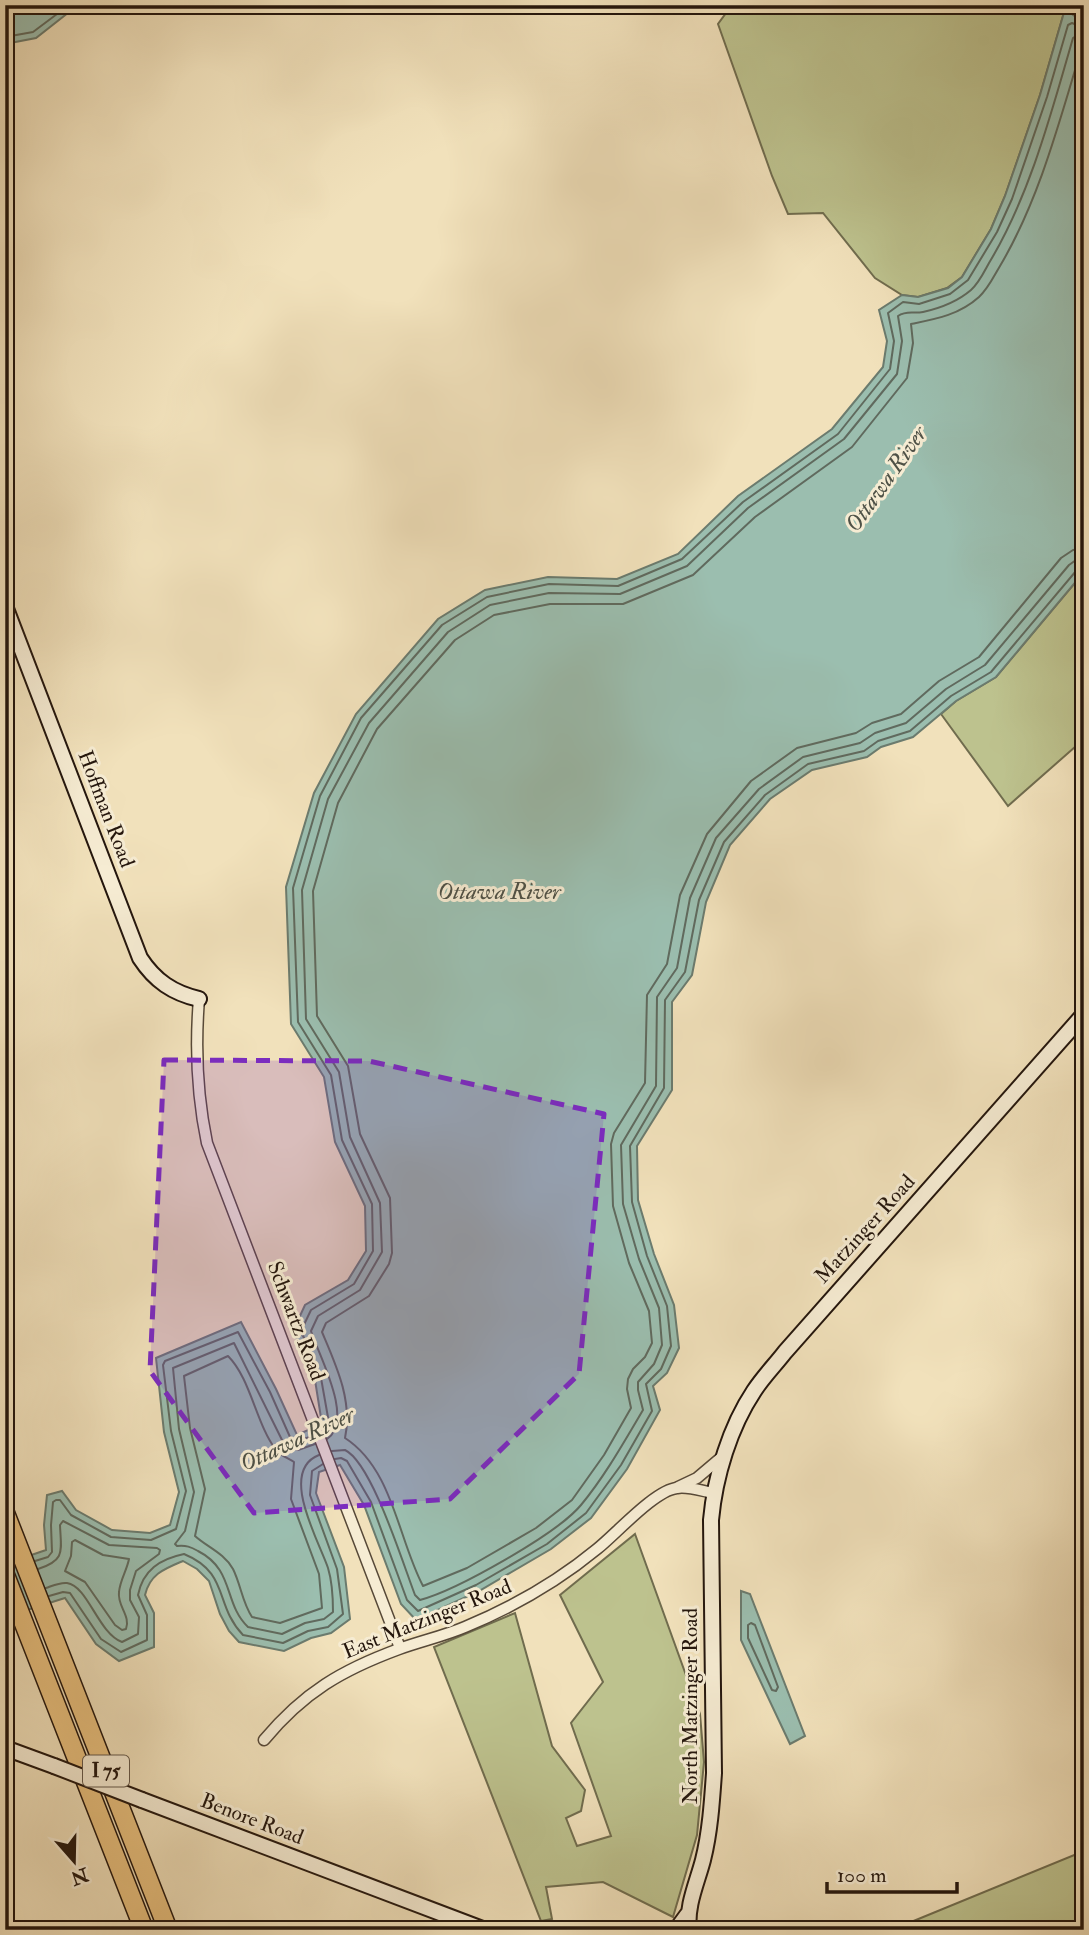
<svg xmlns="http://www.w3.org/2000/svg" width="1089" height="1935" font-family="'IM FELL Double Pica',serif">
  <rect width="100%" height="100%" fill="#f1e1bb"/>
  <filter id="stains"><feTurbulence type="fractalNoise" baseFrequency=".00286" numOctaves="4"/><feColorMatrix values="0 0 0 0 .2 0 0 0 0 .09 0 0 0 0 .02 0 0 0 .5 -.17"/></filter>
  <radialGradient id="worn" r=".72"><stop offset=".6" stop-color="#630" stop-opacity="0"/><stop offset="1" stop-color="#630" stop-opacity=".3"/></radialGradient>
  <g fill="#bdc28e" stroke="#706c4e" stroke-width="2">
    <path d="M 732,5 L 1057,5 L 1065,9 L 1040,95 L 1005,196 L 991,229 L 962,277 L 947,288 L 918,297 L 902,295 L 875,278 L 823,213 L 788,214 L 772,176 L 718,24 Z"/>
    <path d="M 1084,572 L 1084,739 L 1008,806 L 941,714 L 956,701 L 996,677 Z"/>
    <path d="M 635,1534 L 700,1714 L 704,1762 L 697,1835 L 673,1917 L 603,1882 L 546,1887 L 552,1919 L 541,1921 L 434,1647 L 515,1613 L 552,1746 L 585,1790 L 581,1811 L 566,1818 L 577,1846 L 611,1836 L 571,1723 L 603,1682 L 560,1595 Z"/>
    <path d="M 1084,1851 L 1084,1930 L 894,1930 L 894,1929 Z"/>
  </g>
  <g fill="#9bbeaf" stroke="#6b7b6e" stroke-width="2">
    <path d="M 5,5 L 78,5 L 36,38 L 5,44 Z"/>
    <path d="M 1065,9 L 1084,23 L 1084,572 L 996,677 L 956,701 L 913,737 L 881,747 L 867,757 L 812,770 L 770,799 L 730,845 L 706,902 L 692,975 L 672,1002 L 672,1090 L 637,1146 L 638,1200 L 654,1254 L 674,1305 L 679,1348 L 667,1373 L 653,1386 L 660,1410 L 627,1469 L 591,1518 L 551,1549 L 479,1591 L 416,1620 L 401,1604 L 364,1505 L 340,1465 L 319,1472 L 316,1493 L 344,1567 L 350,1619 L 331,1633 L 311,1638 L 284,1651 L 239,1642 L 229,1631 L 220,1614 L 209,1581 L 197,1569 L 183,1561 C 164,1569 150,1574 145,1595 L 154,1613 L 154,1647 L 119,1661 L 96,1644 L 65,1598 L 5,1617 L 5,1564 L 46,1550 L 44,1525 L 47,1495 L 62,1491 L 76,1510 L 112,1530 L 150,1533 L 170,1525 L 179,1492 L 164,1432 L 156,1358 L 241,1322 L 276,1389 L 297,1435 L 322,1424 L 315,1380 L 293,1331 L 305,1305 L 348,1280 L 366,1251 L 365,1206 L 335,1142 L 324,1077 L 291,1024 L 286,887 L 314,793 L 356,714 L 438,619 L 485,590 L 548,577 L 617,579 L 678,554 L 738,496 L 832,429 L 883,367 L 887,341 L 879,310 L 902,295 L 918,297 L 948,288 L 962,277 L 991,229 L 1005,196 L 1040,95 Z"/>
    <path d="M 741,1591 L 750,1594 L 805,1736 L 790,1744 L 741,1640 Z"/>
  </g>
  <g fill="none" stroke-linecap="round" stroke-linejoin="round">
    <g stroke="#606a5e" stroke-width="2">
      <path d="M 5,37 L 33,32 L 69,5"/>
      <path d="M 1084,48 L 1081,50 C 1059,123 1039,200 1000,266 C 994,276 988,289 979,297 C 959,315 936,319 911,324 L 913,343 L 907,378 L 852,447 L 755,517 L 693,575 L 623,604 L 550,604 L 494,615 L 455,640 L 377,729 L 338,803 L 313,891 L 317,1016 L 348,1066 L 360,1134 L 390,1198 L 392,1253 L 389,1264 L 369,1296 L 326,1323 L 322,1332 C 336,1365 353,1401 345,1438 C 393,1469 398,1539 423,1586 L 467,1568 L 536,1528 L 572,1500 L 604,1455 L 631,1408 L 627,1389 L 628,1379 L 633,1369 L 645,1357 L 652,1343 L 649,1311 L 629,1263 L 613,1206 L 611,1144 L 614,1133 L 645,1083 L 647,995 L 667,964 L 680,895 L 707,834 L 751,781 L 797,748 L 856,733 L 872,723 L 901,714 L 939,681 L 979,657 L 1061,558 L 1073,550 L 1084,549"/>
      <path d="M 228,1356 C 251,1379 256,1424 276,1450 C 281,1456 288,1458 294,1462 L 291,1499 L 319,1574 L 322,1608 L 280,1623 L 252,1617 C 242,1602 241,1585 233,1569 C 224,1553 207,1547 195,1536 L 205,1489 L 190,1428 L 184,1376 Z"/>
      <path d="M 324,1431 L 329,1423 L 321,1378 L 301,1331 L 311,1310 L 354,1284 L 373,1251 L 372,1204 L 342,1140 L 331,1075 L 298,1022 L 293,888 L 320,796 L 361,718 L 442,625 L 487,597 L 549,584 L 618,586 L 682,559 L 743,502 L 838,434 L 890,369 L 894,341 L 888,313 L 903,302 L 919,304 L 950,294 L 968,280 L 997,232 L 1012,199 L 1047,97 L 1068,25 L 1072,23 L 1084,28"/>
      <path d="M 327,1439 C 355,1420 318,1354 311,1331 L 318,1316 L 360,1290 L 382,1252 L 380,1203 L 350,1137 L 339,1072 L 306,1019 L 302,890 L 328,799 L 369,723 L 448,632 L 490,605 L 549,593 L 620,594 L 687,566 L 748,508 L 844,439 L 897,374 L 902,341 L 898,316 C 907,310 913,314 923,312 C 941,308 957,302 971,290 C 979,283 984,272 989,263 C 1030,195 1051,114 1073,38 L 1076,36 L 1084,37"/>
      <path d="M 315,1444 L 298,1450 L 284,1444 L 234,1343 L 173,1368 L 179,1429 L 194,1492 L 185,1531 L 175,1544 L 177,1546 C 186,1545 191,1547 198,1551 C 235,1570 223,1603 248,1627 L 282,1634 L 305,1623 L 324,1619 L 333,1612 C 333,1598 332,1581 328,1568 C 319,1541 278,1471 319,1455"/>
      <path d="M 332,1451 L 345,1450 C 372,1463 403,1564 415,1595 L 420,1600 C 457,1590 557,1534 581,1505 C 605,1476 624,1442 643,1410 L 638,1390 L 638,1382 L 654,1364 L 662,1345 L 659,1308 L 639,1259 L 623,1204 L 621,1145 L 656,1086 L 657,997 L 677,968 L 690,898 L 716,838 L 759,789 L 803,757 L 860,743 L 875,733 L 906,723 L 946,689 L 985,665 L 1069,565 L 1076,560 L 1084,559"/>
      <path d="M 335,1459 L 341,1458 L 347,1461 L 371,1502 L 407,1600 L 418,1611 L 476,1585 L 547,1544 L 586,1513 L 621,1465 L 652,1411 L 646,1384 L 661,1369 L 671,1346 L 667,1306 L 647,1256 L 632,1202 L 630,1146 L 664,1088 L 665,1000 L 685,972 L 699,900 L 724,842 L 765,795 L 808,764 L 864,751 L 878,741 L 910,731 L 951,696 L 991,672 L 1076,571 L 1084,568"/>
      <path d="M 75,1540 L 103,1555 L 129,1559 C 127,1570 120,1580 119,1592 C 117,1606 131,1616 126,1629 L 122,1630 L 115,1625 L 85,1582 L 65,1571 L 71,1556 L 72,1542 Z"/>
      <path d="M 35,1561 L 48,1557 L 52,1552 L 51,1525 L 53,1502 L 56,1500 L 60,1500 L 71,1515 L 111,1537 L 151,1540 L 176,1529 L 186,1491 L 171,1431 L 163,1365 L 165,1361 L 238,1332 L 270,1392 L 290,1437 L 299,1441 L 312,1436"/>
      <path d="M 38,1569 C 66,1560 61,1551 60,1525 L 63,1521 L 109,1545 L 157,1548 L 160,1550 L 159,1554 L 136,1571 L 130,1590 L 130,1600 L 139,1617 L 138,1634 L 122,1642 C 98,1633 88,1586 67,1583 C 60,1582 52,1586 46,1588"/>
      <path d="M 49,1596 L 63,1592 L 70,1593 L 101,1639 L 121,1652 L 147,1640 L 147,1615 L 138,1595 C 143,1570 160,1559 184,1554 C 230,1573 214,1605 243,1635 L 283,1643 L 308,1631 L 328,1627 L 343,1614 L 337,1569 L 310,1495 L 312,1471 L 323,1464"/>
      <path d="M 751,1623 L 755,1625 L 778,1687 L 776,1691 L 772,1690 L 748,1638 L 748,1625 Z"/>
    </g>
    <g stroke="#574938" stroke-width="13">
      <g id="street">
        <path d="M 199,999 C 195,1048 197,1095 207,1143 L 400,1648"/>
        <path d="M 678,1487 L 697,1478 L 723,1456"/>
        <path d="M 264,1740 C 304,1692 342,1670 399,1649 C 421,1641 444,1636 465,1627 C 513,1607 557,1582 597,1549 C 616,1534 655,1490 677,1488 C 688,1486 702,1491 714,1493"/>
      </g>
    </g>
    <g stroke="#24160d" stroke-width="18">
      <g id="secondary">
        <path d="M 5,606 L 140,958 C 155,981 173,993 199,999"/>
        <path d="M 5,1748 L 54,1766"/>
        <path d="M 142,1800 L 485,1930"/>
        <path d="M 676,1930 L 687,1915"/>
        <path d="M 689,1930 C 686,1906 697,1883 703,1860 C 710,1832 712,1802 714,1773 L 711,1520 C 715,1476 730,1427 754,1391 C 763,1377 775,1365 785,1352 L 1084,1014"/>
      </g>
    </g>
    <g stroke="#24160d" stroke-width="21">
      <g id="highway">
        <path d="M 5,1513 L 168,1930"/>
        <path d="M 5,1575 L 144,1930"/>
      </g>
    </g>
    <use href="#street" stroke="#f6ecd3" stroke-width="10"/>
    <use href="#secondary" stroke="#f6ecd3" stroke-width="14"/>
    <use href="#highway" stroke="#e8c07e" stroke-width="18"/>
    <g stroke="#24160d" stroke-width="18" stroke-linecap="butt">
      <path id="secondary-bridge" d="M 54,1766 L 142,1800"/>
    </g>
    <use href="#secondary-bridge" stroke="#f6ecd3" stroke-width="14"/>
  </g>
  <path fill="#7b2cbf" fill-opacity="0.2" stroke="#7b2cbf" stroke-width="5" stroke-dasharray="14 9" stroke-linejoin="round" d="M 164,1060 L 369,1061 L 604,1114 L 579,1374 L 450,1499 L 254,1513 L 150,1371 Z"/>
  <g text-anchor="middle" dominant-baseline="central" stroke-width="6" stroke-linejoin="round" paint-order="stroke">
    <rect fill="#f6ecd3" stroke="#635648" stroke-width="2" x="83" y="1755.5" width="46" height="31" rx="5"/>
    <g font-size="19" font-weight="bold" fill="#24160d">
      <text x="106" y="1771">I 75</text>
    </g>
    <g font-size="21" fill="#24160d" stroke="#f6ecd3">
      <text transform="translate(106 809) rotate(69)">Hoffman Road</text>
      <text transform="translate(865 1229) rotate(-48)">Matzinger Road</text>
      <text transform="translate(296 1321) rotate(69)">Schwartz Road</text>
      <text transform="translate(427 1619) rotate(-22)">East Matzinger Road</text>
      <text transform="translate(690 1706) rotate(-90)">North Matzinger Road</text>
      <text transform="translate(252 1819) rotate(21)">Benore Road</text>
    </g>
    <g font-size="23" font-style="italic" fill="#4e5146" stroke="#f6ecd3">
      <text transform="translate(886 479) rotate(-55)">Ottawa River</text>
      <text x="499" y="891">Ottawa River</text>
      <text transform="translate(297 1439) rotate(-25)">Ottawa River</text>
    </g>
  </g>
  <rect width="1089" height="1935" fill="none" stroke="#f1e1bb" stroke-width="28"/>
  <rect x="7" y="7" width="1075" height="1921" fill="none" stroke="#24160d" stroke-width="3.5"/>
  <rect x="14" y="14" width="1061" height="1907" fill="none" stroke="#24160d" stroke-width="2"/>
  <g transform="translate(74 1861) rotate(160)" stroke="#f6ecd3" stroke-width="5" paint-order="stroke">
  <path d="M0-5L12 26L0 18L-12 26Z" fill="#24160d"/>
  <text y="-10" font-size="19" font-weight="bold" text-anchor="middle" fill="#24160d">N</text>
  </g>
  <path d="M827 1882v10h130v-10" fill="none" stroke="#24160d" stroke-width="3.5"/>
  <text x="837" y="1882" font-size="21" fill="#24160d" stroke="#f6ecd3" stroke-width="5" paint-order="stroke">100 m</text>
  <rect width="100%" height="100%" filter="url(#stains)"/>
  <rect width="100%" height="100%" fill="url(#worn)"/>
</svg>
